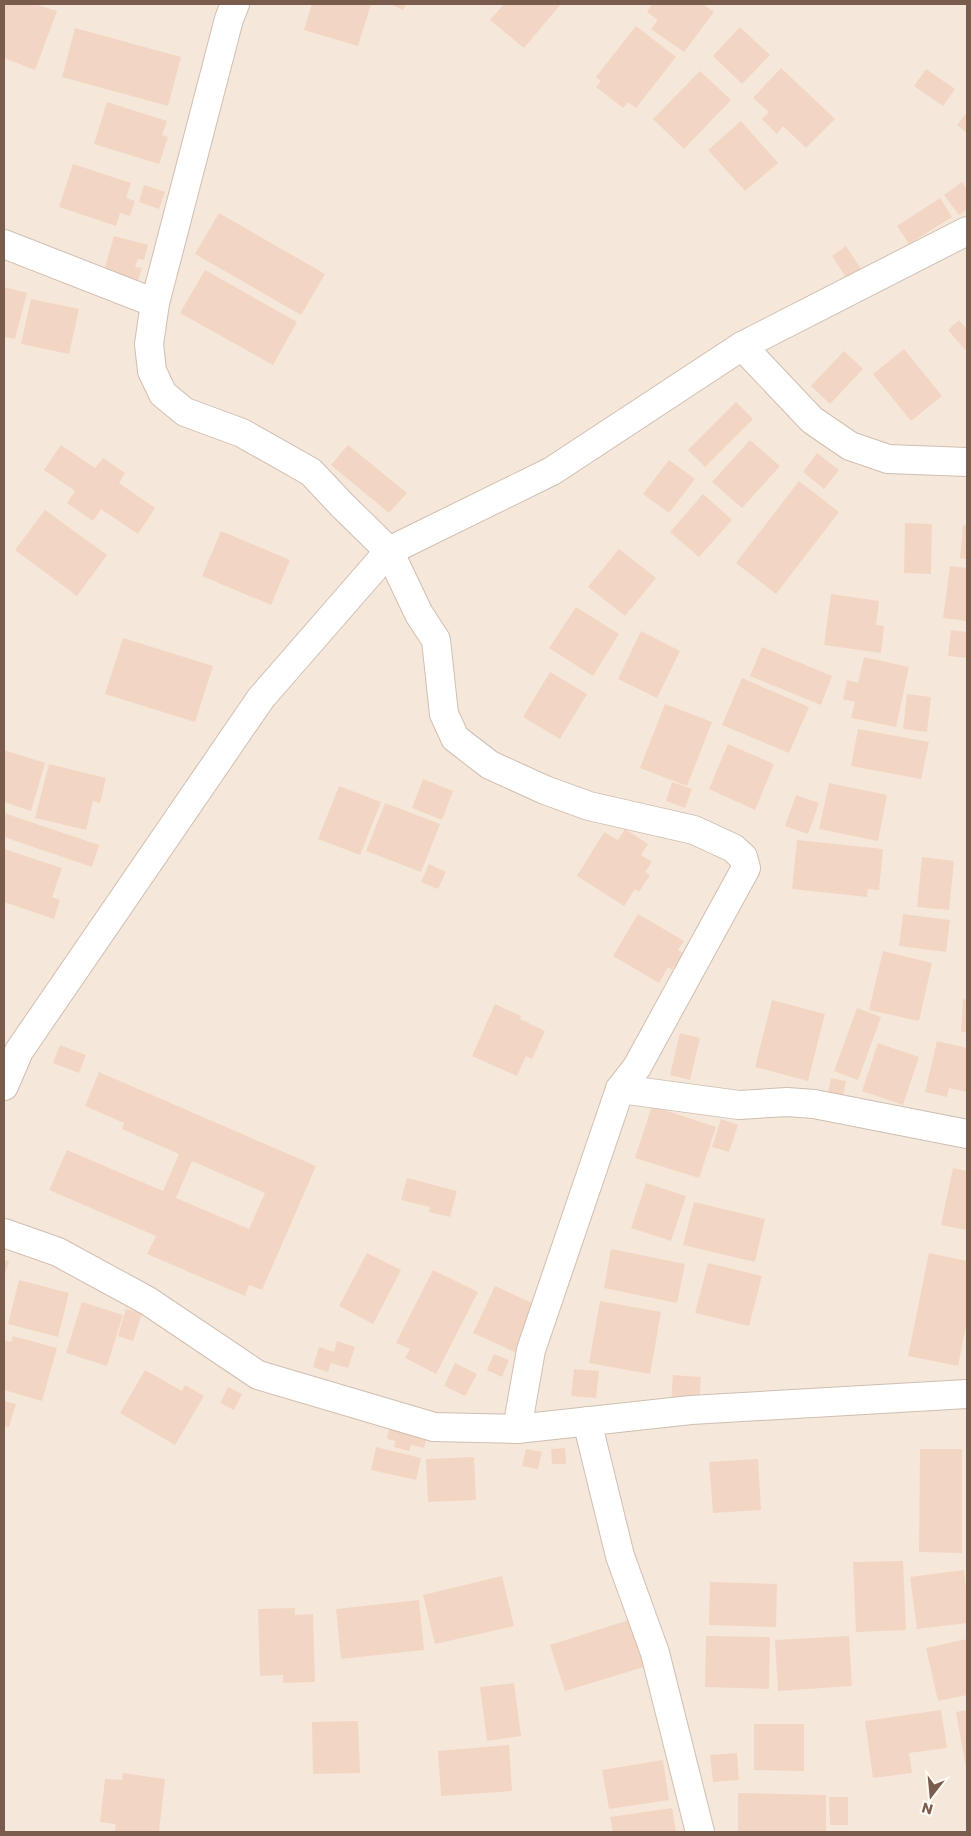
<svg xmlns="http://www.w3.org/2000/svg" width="971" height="1836" font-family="Poppins,sans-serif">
  <rect width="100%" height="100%" fill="#fdf6ec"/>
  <rect fill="#f5e8da" x="4" y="4" width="963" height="1828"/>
  <g fill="#f3d5c3" fill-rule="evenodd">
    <path d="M 4,4 L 35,4 L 57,11 L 35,70 L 4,58 Z"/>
    <path d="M 312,4 L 371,4 L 358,46 L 304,30 Z"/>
    <path d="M 390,4 L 406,4 L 403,10 Z"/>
    <path d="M 504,4 L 561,4 L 524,48 L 490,20 Z"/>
    <path d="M 652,4 L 703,4 L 714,12 L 684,52 L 651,29 L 658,20 L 647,12 Z"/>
    <path d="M 636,26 L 676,57 L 636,108 L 628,102 L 623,108 L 596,87 L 601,81 L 596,77 Z"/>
    <path d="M 740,27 L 770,55 L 742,84 L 713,56 Z"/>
    <path d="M 75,28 L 181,57 L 168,106 L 62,77 Z"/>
    <path d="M 781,68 L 835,119 L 806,148 L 783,126 L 777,134 L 762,119 L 769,112 L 753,98 Z"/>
    <path d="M 926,69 L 955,89 L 943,106 L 914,86 Z"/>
    <path d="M 700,71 L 731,100 L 684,149 L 653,119 Z"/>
    <path d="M 107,102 L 167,121 L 162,135 L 168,137 L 159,164 L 94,144 Z"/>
    <path d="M 967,112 L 967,133 L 957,125 Z"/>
    <path d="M 741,121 L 778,163 L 745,191 L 708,150 Z"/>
    <path d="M 73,164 L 131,183 L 126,198 L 135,201 L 130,216 L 120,213 L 116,226 L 59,207 Z"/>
    <path d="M 962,182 L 967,189 L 967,209 L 959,215 L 944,195 Z"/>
    <path d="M 144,185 L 165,192 L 159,209 L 139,202 Z"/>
    <path d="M 940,198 L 952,217 L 909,244 L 897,226 Z"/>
    <path d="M 219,213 L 325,274 L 301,315 L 195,254 Z"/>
    <path d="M 114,236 L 148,245 L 144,260 L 138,259 L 135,267 L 142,268 L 137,283 L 103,274 Z"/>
    <path d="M 846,246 L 861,269 L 847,279 L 832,256 Z"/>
    <path d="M 205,270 L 297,322 L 273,365 L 180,313 Z"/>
    <path d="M 4,287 L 27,293 L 15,339 L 4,337 Z"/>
    <path d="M 31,299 L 79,309 L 69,354 L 21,344 Z"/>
    <path d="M 959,320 L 967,329 L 967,348 L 965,350 L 948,330 Z"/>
    <path d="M 904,349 L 942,396 L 911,421 L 873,374 Z"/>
    <path d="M 844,351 L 863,369 L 830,404 L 811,386 Z"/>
    <path d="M 736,402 L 753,419 L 705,467 L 688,450 Z"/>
    <path d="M 750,440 L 780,466 L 742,508 L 712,482 Z"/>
    <path d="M 61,445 L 95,468 L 103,458 L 125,473 L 119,483 L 155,508 L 138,534 L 101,509 L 93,521 L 67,503 L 75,491 L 44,470 Z"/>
    <path d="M 348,445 L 407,493 L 389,513 L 331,465 Z"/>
    <path d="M 817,453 L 839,470 L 824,489 L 803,472 Z"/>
    <path d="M 669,460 L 695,479 L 669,513 L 643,494 Z"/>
    <path d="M 799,481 L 839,512 L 776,594 L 736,563 Z"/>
    <path d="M 703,494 L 732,520 L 699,557 L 670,532 Z"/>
    <path d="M 45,510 L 107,555 L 77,596 L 15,550 Z"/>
    <path d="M 905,523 L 932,524 L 931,574 L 904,573 Z"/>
    <path d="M 963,525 L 967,526 L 967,559 L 960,558 Z"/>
    <path d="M 221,531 L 290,560 L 271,605 L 202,576 Z"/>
    <path d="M 619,549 L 656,578 L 625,616 L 588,587 Z"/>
    <path d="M 950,566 L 967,568 L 967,621 L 943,618 Z"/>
    <path d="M 831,594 L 879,601 L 876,625 L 884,626 L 881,653 L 824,645 Z"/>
    <path d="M 576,607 L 619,634 L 593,676 L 549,648 Z"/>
    <path d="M 951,630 L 967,632 L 967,658 L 948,656 Z"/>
    <path d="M 641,631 L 680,651 L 657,698 L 618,679 Z"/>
    <path d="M 123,638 L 213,666 L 195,722 L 105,694 Z"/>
    <path d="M 762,647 L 832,676 L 821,705 L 750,676 Z"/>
    <path d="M 864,657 L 909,667 L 896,727 L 851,718 L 855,702 L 843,699 L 847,680 L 858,683 Z"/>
    <path d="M 550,672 L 587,694 L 560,739 L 523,717 Z"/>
    <path d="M 742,678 L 809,707 L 789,753 L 722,725 Z"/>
    <path d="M 907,694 L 931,697 L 927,732 L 903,729 Z"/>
    <path d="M 665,704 L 712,722 L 687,786 L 640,768 Z"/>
    <path d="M 858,729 L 929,742 L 921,779 L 851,766 Z"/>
    <path d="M 728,744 L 774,764 L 755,810 L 709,789 Z"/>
    <path d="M 4,750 L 45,763 L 31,811 L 4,802 Z"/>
    <path d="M 49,764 L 106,778 L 100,803 L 93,801 L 86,830 L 35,818 Z"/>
    <path d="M 423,779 L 453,791 L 442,820 L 412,808 Z"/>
    <path d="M 672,782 L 692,789 L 685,808 L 666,801 Z"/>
    <path d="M 829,783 L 887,795 L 878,841 L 819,829 Z"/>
    <path d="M 339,786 L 381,802 L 360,855 L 318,839 Z"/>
    <path d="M 796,795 L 819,803 L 808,834 L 785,826 Z"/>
    <path d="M 385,803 L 440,824 L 421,872 L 366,851 Z"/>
    <path d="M 4,813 L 99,845 L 92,867 L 4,837 Z"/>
    <path d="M 625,829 L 648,844 L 641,855 L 652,862 L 645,872 L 650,875 L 639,892 L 635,889 L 624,906 L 577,876 L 604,832 L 618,840 Z"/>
    <path d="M 797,840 L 883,849 L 879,890 L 868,889 L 867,897 L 792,889 Z"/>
    <path d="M 4,849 L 62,868 L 52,897 L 60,900 L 54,919 L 4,902 Z"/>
    <path d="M 922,857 L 954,861 L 949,910 L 917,907 Z"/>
    <path d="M 429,864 L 446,872 L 438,889 L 421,882 Z"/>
    <path d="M 638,914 L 684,941 L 678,950 L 683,953 L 672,970 L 668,967 L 659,983 L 613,956 Z"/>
    <path d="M 903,914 L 950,920 L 946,952 L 899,946 Z"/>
    <path d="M 883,951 L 932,963 L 919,1021 L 869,1010 Z"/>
    <path d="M 963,999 L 967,1000 L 967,1032 L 961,1032 Z"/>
    <path d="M 772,1000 L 825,1014 L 808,1081 L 755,1067 Z"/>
    <path d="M 495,1004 L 521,1016 L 520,1019 L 545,1031 L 532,1059 L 526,1056 L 517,1076 L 472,1056 Z"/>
    <path d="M 857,1008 L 881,1017 L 858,1080 L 834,1071 Z"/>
    <path d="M 680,1033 L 700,1038 L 690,1080 L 670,1075 Z"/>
    <path d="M 937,1041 L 967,1048 L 967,1092 L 949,1088 L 947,1097 L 925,1092 Z"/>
    <path d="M 878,1043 L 919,1057 L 903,1105 L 862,1091 Z"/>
    <path d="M 60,1045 L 86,1055 L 79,1073 L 53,1063 Z"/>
    <path d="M 99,1072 L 316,1166 L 262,1290 L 249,1285 L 245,1296 L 147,1254 L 156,1236 L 49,1190 L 67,1150 L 163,1191 L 179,1154 L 122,1129 L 124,1123 L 85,1106 ZM 192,1161 L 265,1193 L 249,1229 L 176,1198 Z"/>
    <path d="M 831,1078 L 846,1081 L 843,1097 L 828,1093 Z"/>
    <path d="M 652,1106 L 716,1127 L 699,1178 L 635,1158 Z"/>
    <path d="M 721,1119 L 738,1125 L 729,1152 L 712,1147 Z"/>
    <path d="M 953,1168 L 967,1171 L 967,1230 L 941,1225 Z"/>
    <path d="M 407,1178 L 457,1191 L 450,1217 L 429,1212 L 430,1207 L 401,1200 Z"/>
    <path d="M 646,1183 L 686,1196 L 671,1241 L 631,1228 Z"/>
    <path d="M 694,1202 L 765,1219 L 755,1262 L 683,1245 Z"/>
    <path d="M 611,1249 L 685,1264 L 677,1303 L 604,1288 Z"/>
    <path d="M 367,1253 L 401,1270 L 373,1324 L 339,1306 Z"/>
    <path d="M 929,1253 L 967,1261 L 967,1321 L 958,1366 L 908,1356 Z"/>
    <path d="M 4,1260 L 9,1261 L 4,1278 Z"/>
    <path d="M 708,1263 L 762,1276 L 749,1326 L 695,1313 Z"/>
    <path d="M 433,1270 L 478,1292 L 436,1374 L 405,1358 L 410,1349 L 396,1343 Z"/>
    <path d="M 19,1280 L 69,1293 L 58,1337 L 8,1324 Z"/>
    <path d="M 495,1286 L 539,1306 L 517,1353 L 473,1333 Z"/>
    <path d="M 600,1301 L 661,1312 L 650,1374 L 589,1363 Z"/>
    <path d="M 82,1302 L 123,1315 L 107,1366 L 66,1353 Z"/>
    <path d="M 126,1309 L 142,1313 L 133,1341 L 118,1336 Z"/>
    <path d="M 13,1336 L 57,1348 L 42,1401 L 4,1390 L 4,1340 L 11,1342 Z"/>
    <path d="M 337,1341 L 355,1347 L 348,1368 L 331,1363 L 328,1372 L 313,1367 L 319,1347 L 334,1352 Z"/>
    <path d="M 494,1354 L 509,1360 L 502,1377 L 487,1370 Z"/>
    <path d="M 455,1363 L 477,1374 L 465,1396 L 444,1386 Z"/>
    <path d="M 574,1369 L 599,1371 L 596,1398 L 571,1396 Z"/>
    <path d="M 145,1370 L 182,1391 L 185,1385 L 204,1396 L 175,1445 L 120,1413 Z"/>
    <path d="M 673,1375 L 701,1377 L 699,1405 L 671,1403 Z"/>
    <path d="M 228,1387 L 242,1394 L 234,1410 L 220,1403 Z"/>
    <path d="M 4,1401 L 16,1404 L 9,1427 L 4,1426 Z"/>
    <path d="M 390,1425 L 428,1433 L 424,1448 L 411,1445 L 409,1451 L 394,1447 L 396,1441 L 387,1439 Z"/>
    <path d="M 376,1447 L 421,1458 L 416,1480 L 371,1470 Z"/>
    <path d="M 565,1448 L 566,1464 L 552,1464 L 551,1449 Z"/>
    <path d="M 526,1449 L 542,1452 L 538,1469 L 522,1466 Z"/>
    <path d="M 920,1449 L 962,1449 L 962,1553 L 919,1552 Z"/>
    <path d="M 474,1457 L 476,1500 L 428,1502 L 426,1459 Z"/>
    <path d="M 758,1459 L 761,1510 L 713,1513 L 709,1462 Z"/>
    <path d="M 903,1561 L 906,1630 L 856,1632 L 853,1562 Z"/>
    <path d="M 964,1570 L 967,1597 L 967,1623 L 917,1629 L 910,1577 Z"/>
    <path d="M 502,1576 L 514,1626 L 435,1644 L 423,1595 Z"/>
    <path d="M 710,1582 L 777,1584 L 776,1627 L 709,1625 Z"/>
    <path d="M 419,1600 L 424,1650 L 341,1659 L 336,1609 Z"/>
    <path d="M 295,1608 L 295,1615 L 313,1614 L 315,1682 L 283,1683 L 283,1675 L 260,1676 L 258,1609 Z"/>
    <path d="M 632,1619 L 647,1666 L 565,1691 L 550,1645 Z"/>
    <path d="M 706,1636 L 770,1637 L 769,1689 L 705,1687 Z"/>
    <path d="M 849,1636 L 852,1686 L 778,1691 L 775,1640 Z"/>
    <path d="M 967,1639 L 967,1695 L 938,1701 L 926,1648 Z"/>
    <path d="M 514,1683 L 521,1736 L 487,1741 L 480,1687 Z"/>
    <path d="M 941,1710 L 947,1748 L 909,1753 L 912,1773 L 873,1778 L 865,1721 Z"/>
    <path d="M 967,1710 L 967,1767 L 966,1768 L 956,1712 Z"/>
    <path d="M 358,1721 L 360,1773 L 313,1774 L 312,1722 Z"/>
    <path d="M 754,1724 L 804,1724 L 804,1771 L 754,1770 Z"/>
    <path d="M 509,1745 L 512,1791 L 441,1796 L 438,1751 Z"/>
    <path d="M 737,1753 L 739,1780 L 713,1782 L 710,1755 Z"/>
    <path d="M 663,1760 L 669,1800 L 609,1809 L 602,1770 Z"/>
    <path d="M 123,1773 L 165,1779 L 159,1832 L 115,1831 L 116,1824 L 100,1822 L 105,1779 L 122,1780 Z"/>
    <path d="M 738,1793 L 826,1795 L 826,1832 L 738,1832 Z"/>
    <path d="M 829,1797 L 848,1797 L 848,1825 L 830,1825 Z"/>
    <path d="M 672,1808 L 676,1832 L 613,1832 L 610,1817 Z"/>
  </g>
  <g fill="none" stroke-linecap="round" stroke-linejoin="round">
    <g stroke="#d1beb0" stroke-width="30">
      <g id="minor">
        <path d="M 235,4 L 229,19 L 155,303 L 149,344 L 152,371 L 163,394 L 185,412 L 242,433 L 311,472 L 342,505 L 389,551 L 419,614 L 436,640 L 444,714 L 455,738 L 490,765 L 545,790 L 589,806 L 694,830 L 733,848 L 743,857 L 746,868 L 637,1067 L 620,1089 L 531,1350 L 517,1429"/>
        <path d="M 4,244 L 155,303"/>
        <path d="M 742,346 L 812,420 L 850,446 L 888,459 L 967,462"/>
        <path d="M 4,1086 L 19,1051 L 261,698 L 389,551 L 552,471 L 742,346 L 967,231"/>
        <path d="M 620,1089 L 739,1105 L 787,1102 L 814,1104 L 967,1134"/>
        <path d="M 4,1233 L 58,1252 L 148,1301 L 258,1375 L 434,1427 L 517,1429 L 691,1410 L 967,1394"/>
        <path d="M 587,1421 L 620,1556 L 655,1653 L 700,1832"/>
      </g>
    </g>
    <use href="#minor" stroke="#fff" stroke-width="28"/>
  </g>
  <rect width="971" height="1836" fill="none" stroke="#7a5c4d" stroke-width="10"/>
  <g transform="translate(931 1796) rotate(196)" stroke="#fffaf3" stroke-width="4" paint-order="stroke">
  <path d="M0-4L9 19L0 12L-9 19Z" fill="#7a5c4d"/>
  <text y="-8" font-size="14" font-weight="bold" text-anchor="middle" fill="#7a5c4d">N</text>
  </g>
</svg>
